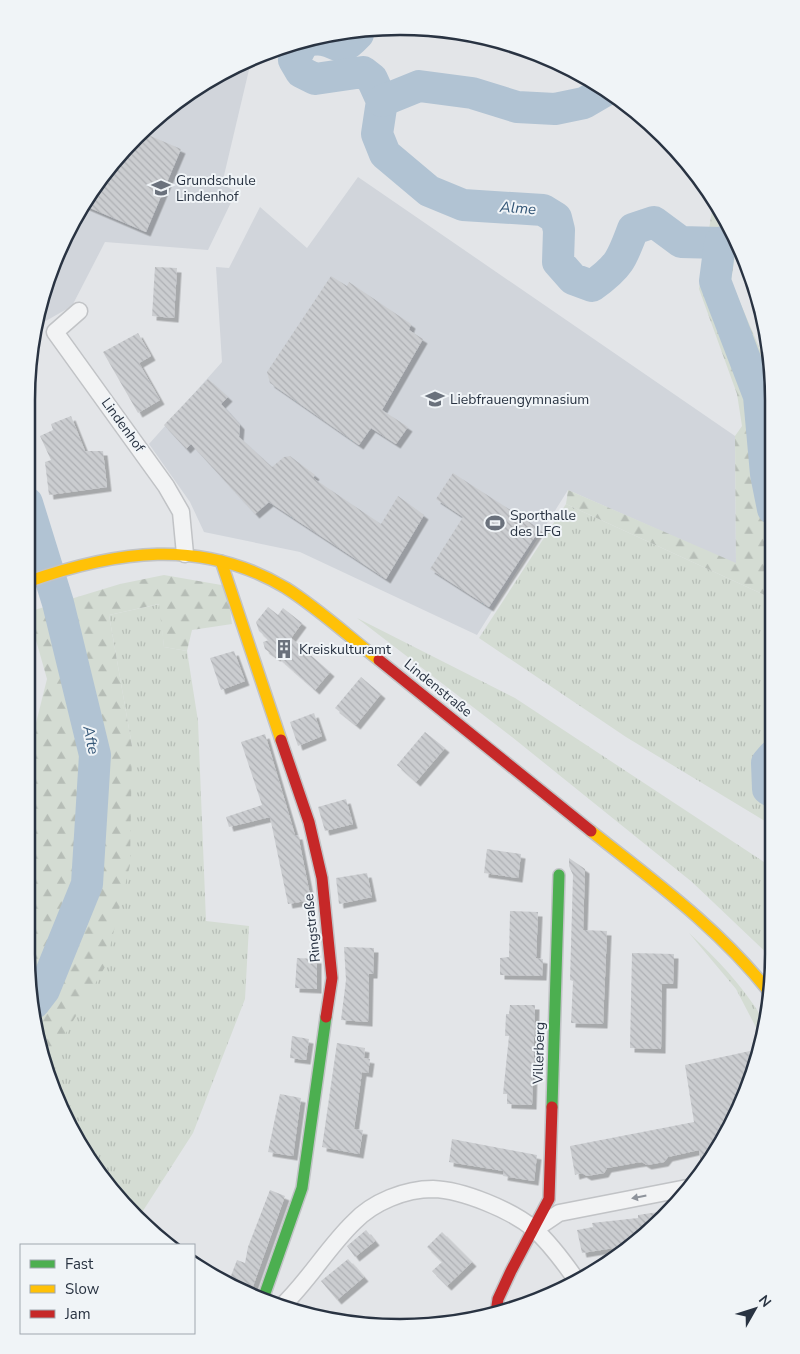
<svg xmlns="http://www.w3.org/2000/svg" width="800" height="1354" font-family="'Nunito Sans',sans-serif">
  <defs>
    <pattern id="grass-tufts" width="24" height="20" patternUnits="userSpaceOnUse" patternTransform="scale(1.25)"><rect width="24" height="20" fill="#d4dcd3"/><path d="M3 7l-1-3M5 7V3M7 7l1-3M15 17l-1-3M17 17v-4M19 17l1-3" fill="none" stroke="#b6bdb6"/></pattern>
    <pattern id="forest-firs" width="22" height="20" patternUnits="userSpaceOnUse" patternTransform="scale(1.25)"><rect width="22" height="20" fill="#d4dcd3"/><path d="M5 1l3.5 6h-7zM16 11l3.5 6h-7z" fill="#b6bdb6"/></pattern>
    <pattern id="building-back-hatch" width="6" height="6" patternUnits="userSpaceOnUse" patternTransform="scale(1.25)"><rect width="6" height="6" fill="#cbcdd0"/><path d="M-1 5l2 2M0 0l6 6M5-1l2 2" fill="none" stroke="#aeb0b4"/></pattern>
    <filter id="shadow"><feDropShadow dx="4.5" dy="4.5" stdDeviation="0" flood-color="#0004"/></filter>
  </defs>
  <rect width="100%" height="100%" fill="#e3e5e8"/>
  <g fill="#d1d5db">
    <path d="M 252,57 L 222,184 L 236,192 L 208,250 L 105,242 L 72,306 L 37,326 L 46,280 L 89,192 L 136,136 L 193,89 Z"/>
    <path d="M 358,177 L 735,436 L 736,564 L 568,490 L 477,635 L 300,552 L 204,532 L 190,502 L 149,444 L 222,362 L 216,267 L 229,268 L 260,207 L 307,248 Z"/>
  </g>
  <g fill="url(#grass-tufts)">
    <path d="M 566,504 L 773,599 L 773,826 L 626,737 L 479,638 Z"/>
    <path d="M 160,604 L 164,647 L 187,651 L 198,721 L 206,921 L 249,926 L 245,999 L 193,1133 L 139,1217 L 103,1181 L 46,1074 L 44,1063 L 51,1057 L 132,746 L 109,615 Z"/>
    <path d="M 357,618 L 515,698 L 773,868 L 773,959 L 692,882 L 512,737 Z"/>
    <path d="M 689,933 C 718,960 744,987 764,1021 L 761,1037 L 736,989 Z"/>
  </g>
  <g fill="url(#forest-firs)">
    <path d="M 714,199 L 724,213 L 737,242 L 731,281 L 773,380 L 773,599 L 566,504 L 568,490 L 736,563 L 735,436 L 742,426 L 737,394 L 699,289 Z"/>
    <path d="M 164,575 L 227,586 L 232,624 L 192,630 L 187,651 L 164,647 L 159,604 L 109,615 L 132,746 L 130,865 L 105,967 L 51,1058 L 44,1063 L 26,954 L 27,759 L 47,679 L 28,612 L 120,584 Z"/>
  </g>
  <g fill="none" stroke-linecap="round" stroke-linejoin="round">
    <g stroke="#b1c3d3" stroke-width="32">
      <path d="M 306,40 C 311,40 318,39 323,40 C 344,45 340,53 358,34 L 358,30"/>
      <path d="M 304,41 L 294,60 L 301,72 L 315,79 L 363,72 L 372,79 L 382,101 L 377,134 L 385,154 L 429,191 L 463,205 L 543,210 L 556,218 L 559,230 L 558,262 L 573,279 L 592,286 C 619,267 622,259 633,229 L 654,222 L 681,242 L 720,243 L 735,239"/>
      <path d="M 382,101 L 419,86 L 472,93 L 517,107 L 555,109 L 584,103 L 608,89"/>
      <path d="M 720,243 L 715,281 L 759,396 L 766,474 L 773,509"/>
      <path d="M 27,503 L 58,603 L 95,755 L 87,884 L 44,990 L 34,1003"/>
      <path d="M 773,756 L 767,763 L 768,789 L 773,792"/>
    </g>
  </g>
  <g fill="url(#building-back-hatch)" filter="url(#shadow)">
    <path d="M 141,132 L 181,149 L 146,232 L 83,205 L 89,192 Z"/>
    <path d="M 155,267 L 177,268 L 174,318 L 152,316 Z"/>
    <path d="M 331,276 L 347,286 L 349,282 L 411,324 L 409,330 L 423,339 L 382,410 L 408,427 L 396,444 L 371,428 L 359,445 L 270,383 L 267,372 Z"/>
    <path d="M 138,333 L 151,356 L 139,363 L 160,400 L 138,413 L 103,352 Z"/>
    <path d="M 208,379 L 228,397 L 221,404 L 240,425 L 239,437 L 272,467 L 284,457 L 290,456 L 315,475 L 313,478 L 381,524 L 398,496 L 424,515 L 386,579 L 269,502 L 255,514 L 191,444 L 186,449 L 164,425 Z"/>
    <path d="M 71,416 L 85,451 L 103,451 L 107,487 L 49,495 L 45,462 L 51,460 L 40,436 L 53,430 L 51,424 Z"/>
    <path d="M 453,473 L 540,529 L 489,607 L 430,569 L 463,517 L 436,499 Z"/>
    <path d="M 268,607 L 278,615 L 283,608 L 302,623 L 291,638 L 330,672 L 315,690 L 277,656 L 276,657 L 265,649 L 263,642 L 269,640 L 259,631 L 256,622 Z"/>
    <path d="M 234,651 L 245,681 L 221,690 L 210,658 Z"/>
    <path d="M 361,677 L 381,694 L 356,725 L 335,708 Z"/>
    <path d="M 314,713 L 322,736 L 298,746 L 290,722 Z"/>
    <path d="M 425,732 L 445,748 L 416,782 L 397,765 Z"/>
    <path d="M 265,734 L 295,835 L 298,835 L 311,900 L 288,904 L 270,817 L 229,827 L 226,817 L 262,805 L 241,742 Z"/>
    <path d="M 346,799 L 353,824 L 325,831 L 318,807 Z"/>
    <path d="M 487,849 L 521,854 L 518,878 L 484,873 Z"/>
    <path d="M 569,858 L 585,869 L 583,930 L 607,931 L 603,1024 L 571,1023 L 573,981 L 570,980 L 573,875 L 569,866 Z"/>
    <path d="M 367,873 L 372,897 L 339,904 L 336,878 Z"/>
    <path d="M 510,911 L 538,912 L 536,958 L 543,959 L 542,976 L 500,975 L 500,958 L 509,957 Z"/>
    <path d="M 344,947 L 374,948 L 373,974 L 369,974 L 368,1022 L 341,1020 L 346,980 Z"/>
    <path d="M 632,953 L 674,954 L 673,984 L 662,984 L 661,1049 L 630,1048 Z"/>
    <path d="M 297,958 L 317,959 L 317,989 L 295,988 Z"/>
    <path d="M 510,1005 L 535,1005 L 532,1105 L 507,1104 L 507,1094 L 503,1094 L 509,1036 L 505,1036 L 506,1014 L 509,1014 Z"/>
    <path d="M 292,1036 L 309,1039 L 306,1060 L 290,1058 Z"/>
    <path d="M 337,1043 L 365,1048 L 364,1058 L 370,1059 L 368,1073 L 362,1072 L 354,1129 L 363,1130 L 359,1154 L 322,1147 Z"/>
    <path d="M 750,1051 L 754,1074 L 711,1162 L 702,1171 L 699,1150 L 668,1157 L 664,1162 L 647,1165 L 642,1162 L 635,1163 L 607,1168 L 604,1173 L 587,1176 L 582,1173 L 575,1175 L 570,1146 L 694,1122 L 685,1065 Z"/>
    <path d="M 280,1094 L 301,1098 L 293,1156 L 268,1152 Z"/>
    <path d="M 452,1139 L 537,1155 L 534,1181 L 503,1176 L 504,1171 L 449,1162 Z"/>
    <path d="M 270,1190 L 285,1196 L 251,1292 L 229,1281 L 237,1260 L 245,1263 L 248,1247 Z"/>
    <path d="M 665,1211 L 633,1245 L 582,1253 L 577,1230 L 593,1227 L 592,1223 L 638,1218 L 638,1215 Z"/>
    <path d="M 366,1230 L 375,1241 L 355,1257 L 347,1246 Z"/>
    <path d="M 442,1232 L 472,1262 L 447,1286 L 432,1271 L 442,1262 L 427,1247 Z"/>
    <path d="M 348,1259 L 364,1277 L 337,1300 L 321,1281 Z"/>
  </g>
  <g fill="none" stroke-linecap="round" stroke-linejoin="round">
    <g stroke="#c1c3c6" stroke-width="19">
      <g id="street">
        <path d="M 79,311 L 55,332 L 166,486 L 181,512 L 185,554"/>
        <path d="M 534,1230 L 559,1213 L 687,1188"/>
        <path d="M 280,1308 C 308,1282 327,1248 354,1222 C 373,1202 405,1189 433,1189 C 463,1190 511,1210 534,1229 C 550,1243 563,1261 575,1278"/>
      </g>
    </g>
    <g stroke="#c1c3c6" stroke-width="14">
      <g id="fast">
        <path d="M 552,1107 L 559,875"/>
        <path d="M 263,1299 L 302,1188 L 326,1017"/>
      </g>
    </g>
    <g stroke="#c1c3c6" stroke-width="14">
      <g id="slow">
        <path d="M 221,561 L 281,740"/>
        <path d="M 27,582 C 115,551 201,537 286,588 C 319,609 348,636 379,660"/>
        <path d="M 591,831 C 654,881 720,929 770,993"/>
      </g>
    </g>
    <g stroke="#c1c3c6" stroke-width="14">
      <g id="jam">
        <path d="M 379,660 L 591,831"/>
        <path d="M 281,740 L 309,822 L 322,878 L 332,978 L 326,1017"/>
        <path d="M 496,1312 L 498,1299 L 511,1271 L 549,1199 L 552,1107"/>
      </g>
    </g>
    <use href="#street" stroke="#f2f3f4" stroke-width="16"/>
    <use href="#fast" stroke="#4caf50" stroke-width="11"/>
    <use href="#slow" stroke="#ffc107" stroke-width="11"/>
    <use href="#jam" stroke="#c62828" stroke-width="11"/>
  </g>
  <defs><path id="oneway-solid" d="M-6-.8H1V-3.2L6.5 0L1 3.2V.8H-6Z" transform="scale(1.25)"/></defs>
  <use fill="#8e939b" href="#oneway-solid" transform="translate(639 1197) rotate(169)"/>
  <defs>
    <g id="school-bare" transform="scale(1.5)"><path d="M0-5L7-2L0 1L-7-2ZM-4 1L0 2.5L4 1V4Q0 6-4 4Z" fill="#6a717c" stroke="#f0f4f7" stroke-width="2.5" paint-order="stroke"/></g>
    <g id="stadium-bare" transform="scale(1.5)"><path d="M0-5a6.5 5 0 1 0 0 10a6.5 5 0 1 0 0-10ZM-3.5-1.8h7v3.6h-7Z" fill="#6a717c" stroke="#f0f4f7" stroke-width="2.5" paint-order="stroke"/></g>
    <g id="building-bare" transform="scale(1.5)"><path d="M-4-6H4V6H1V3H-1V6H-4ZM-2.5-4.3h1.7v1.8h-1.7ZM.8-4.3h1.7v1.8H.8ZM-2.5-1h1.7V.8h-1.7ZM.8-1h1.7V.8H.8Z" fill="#6a717c" stroke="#f0f4f7" stroke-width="2.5" paint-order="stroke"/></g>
  </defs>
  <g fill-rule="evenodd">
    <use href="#school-bare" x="161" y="188"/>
    <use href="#school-bare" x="435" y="399"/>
    <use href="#stadium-bare" x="495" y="523"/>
    <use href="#building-bare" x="284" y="649"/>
  </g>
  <g text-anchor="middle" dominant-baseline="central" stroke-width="4" stroke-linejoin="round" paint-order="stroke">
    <g font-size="14" fill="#293342" stroke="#f0f4f7" text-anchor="start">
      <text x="176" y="180">Grundschule<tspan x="176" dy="16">Lindenhof</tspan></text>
      <text x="450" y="399">Liebfrauengymnasium</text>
      <text x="510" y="515">Sporthalle<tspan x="510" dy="16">des LFG</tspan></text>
      <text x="299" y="649">Kreiskulturamt</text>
    </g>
    <g font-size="14" fill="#293342" stroke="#f0f4f7">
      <text transform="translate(123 425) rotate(54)">Lindenhof</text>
      <text transform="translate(438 688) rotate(39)">Lindenstraße</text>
      <text transform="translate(312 928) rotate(-96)">Ringstraße</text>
      <text transform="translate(539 1053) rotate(-88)">Villerberg</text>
    </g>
    <g font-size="15" font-style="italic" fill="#325576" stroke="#f0f4f7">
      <text transform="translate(518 208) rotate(4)">Alme</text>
      <text transform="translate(91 740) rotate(78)">Afte</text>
    </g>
  </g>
  <path d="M0 0H800V1354H0ZM400 35H400A365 365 0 0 1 765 400V954A365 365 0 0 1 400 1319H400A365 365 0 0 1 35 954V400A365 365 0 0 1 400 35Z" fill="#f0f4f7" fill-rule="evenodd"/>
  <path fill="none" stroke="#293342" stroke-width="2.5" d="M400 35H400A365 365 0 0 1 765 400V954A365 365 0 0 1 400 1319H400A365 365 0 0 1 35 954V400A365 365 0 0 1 400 35Z"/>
  <rect x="20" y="1244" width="175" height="90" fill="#f0f4f7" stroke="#a0a7af"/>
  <rect x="30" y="1260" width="25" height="8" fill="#4caf50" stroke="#a0a7af"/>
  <text x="65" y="1269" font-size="15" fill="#293342">Fast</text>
  <rect x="30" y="1285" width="25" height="8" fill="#ffc107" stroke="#a0a7af"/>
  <text x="65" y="1294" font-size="15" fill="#293342">Slow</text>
  <rect x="30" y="1310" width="25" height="8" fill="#c62828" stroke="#a0a7af"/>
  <text x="65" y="1319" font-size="15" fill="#293342">Jam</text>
  <g transform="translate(755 1309) rotate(51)" stroke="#f0f4f7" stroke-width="4" paint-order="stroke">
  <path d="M0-4L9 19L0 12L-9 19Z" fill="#293342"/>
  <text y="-8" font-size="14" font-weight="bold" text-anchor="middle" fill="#293342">N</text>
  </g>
</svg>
